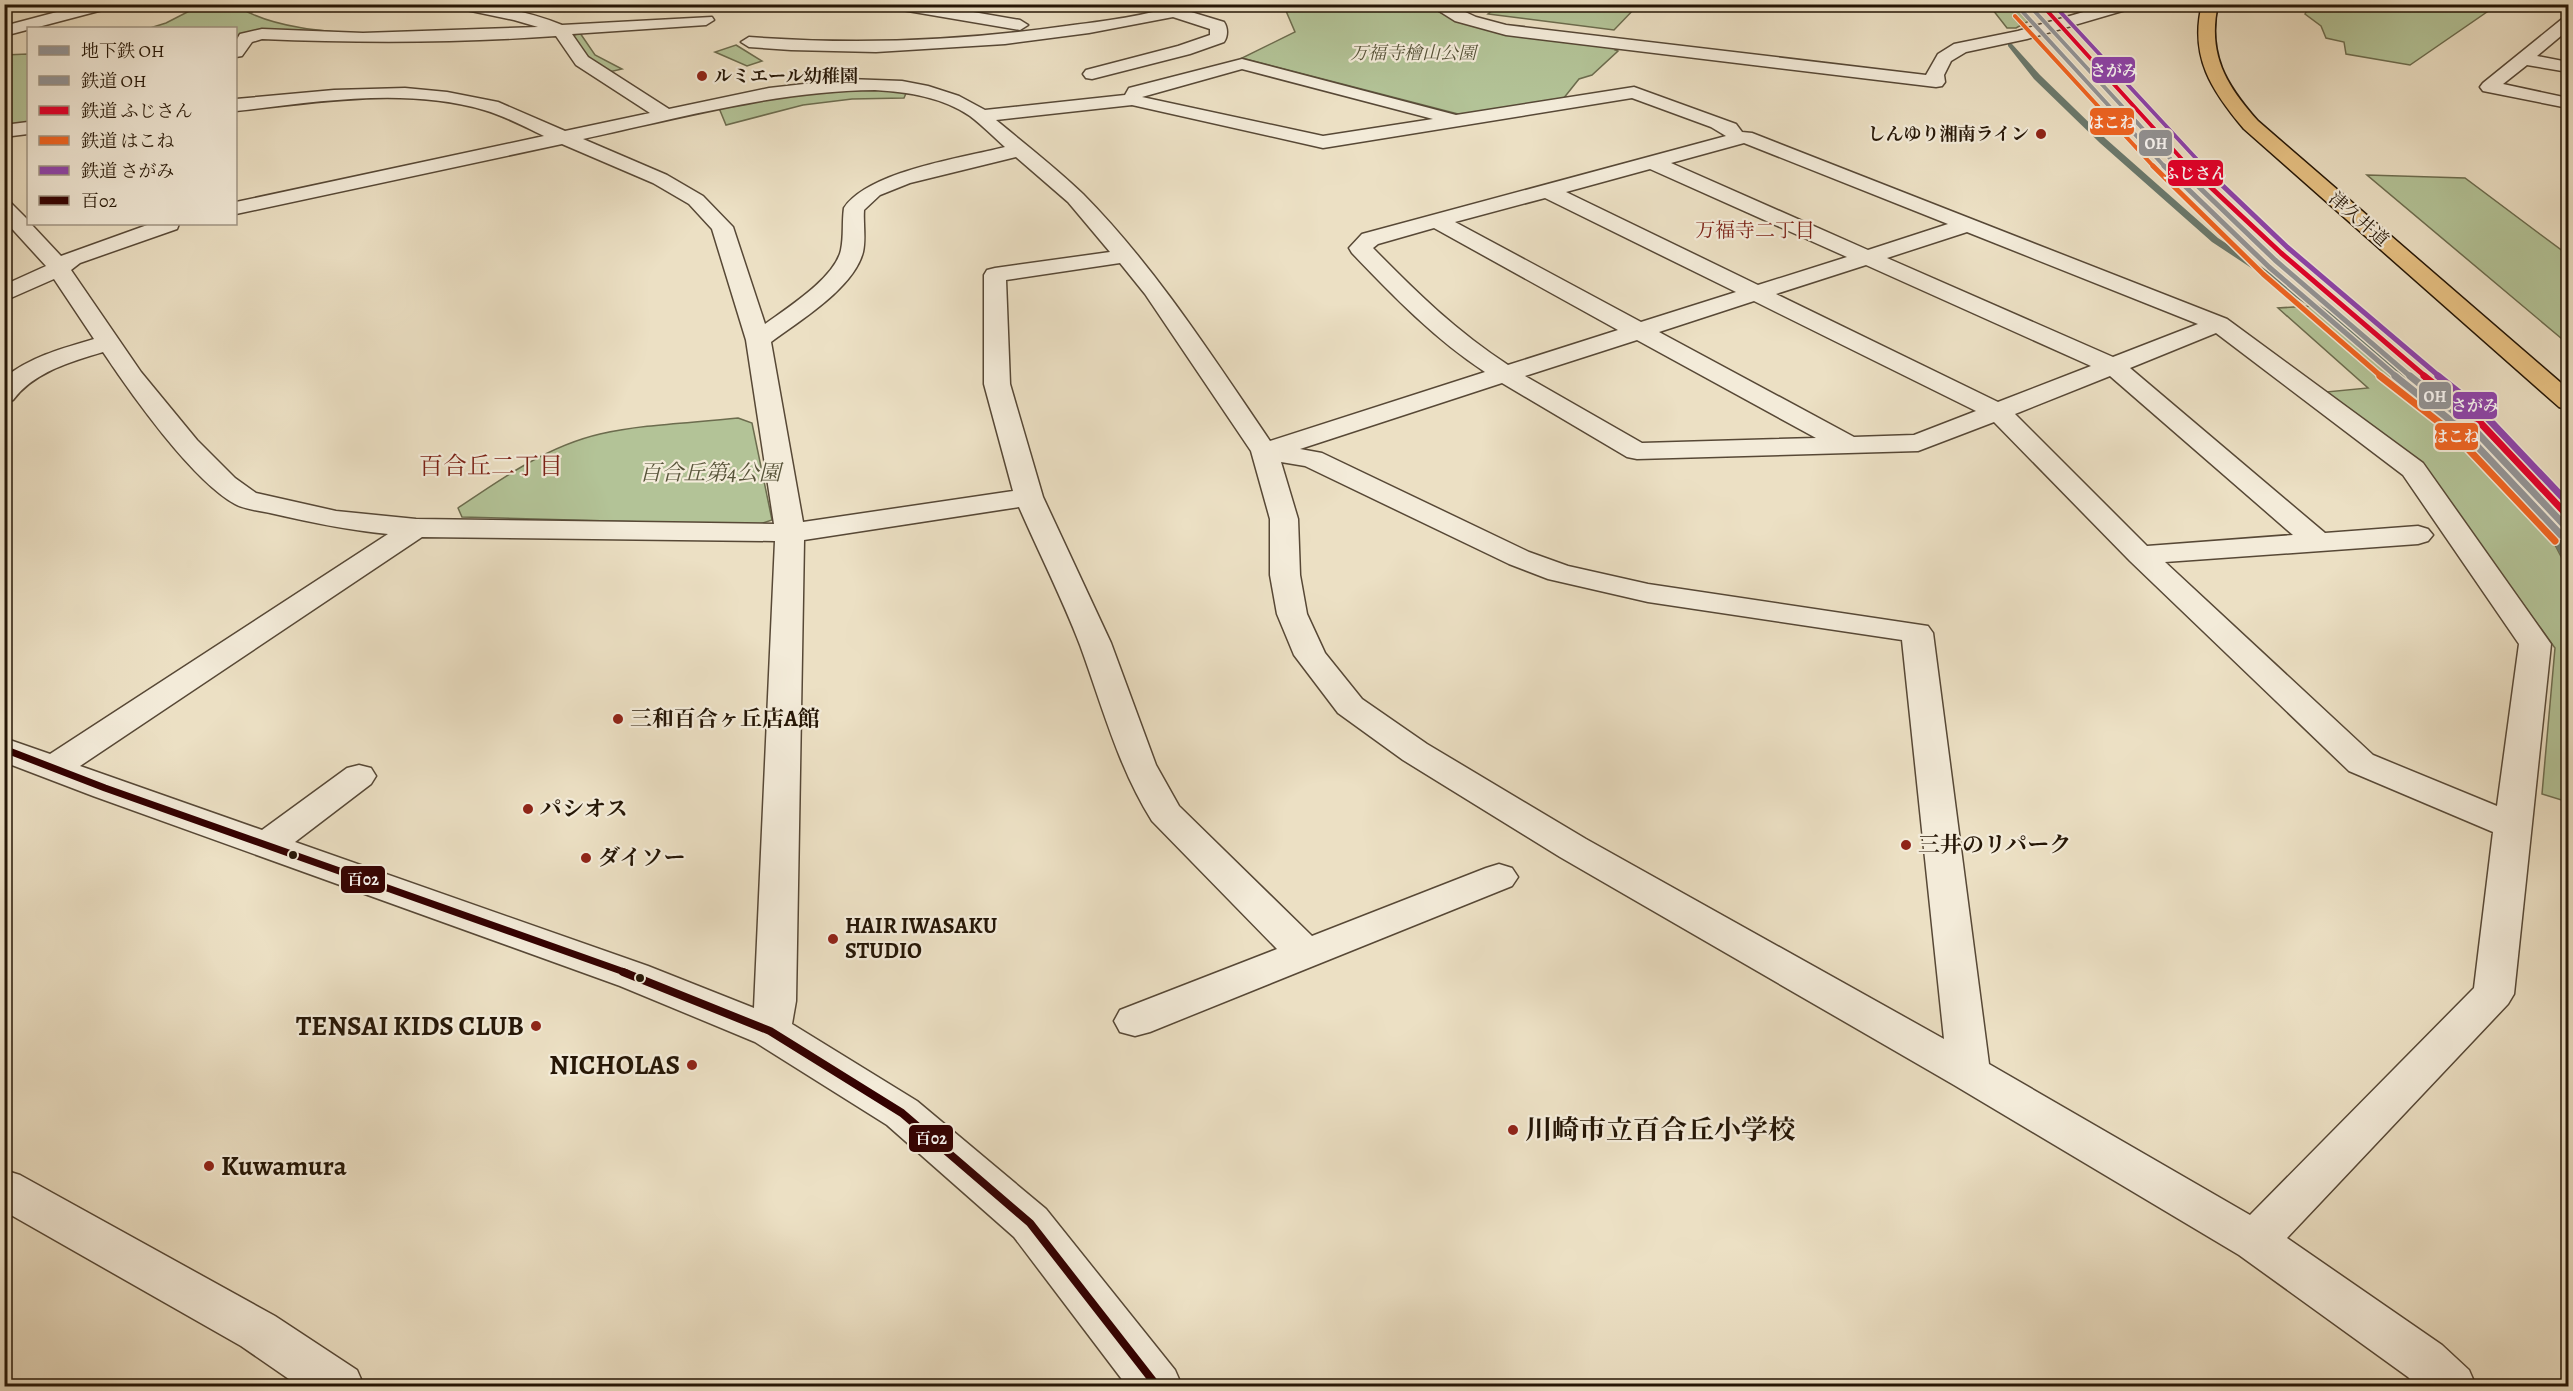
<svg xmlns="http://www.w3.org/2000/svg" width="2573" height="1391" font-family="Alegreya,'Noto Serif JP',serif">
  <rect width="100%" height="100%" fill="#ece0c4"/>
  <filter id="stains"><feTurbulence type="fractalNoise" baseFrequency=".00333" numOctaves="4"/><feColorMatrix values="0 0 0 0 .2 0 0 0 0 .09 0 0 0 0 .02 0 0 0 .5 -.17"/></filter>
  <radialGradient id="worn" r=".72"><stop offset=".6" stop-color="#630" stop-opacity="0"/><stop offset="1" stop-color="#630" stop-opacity=".3"/></radialGradient>
  <g fill="#b3c397" stroke="#6c6c4e" stroke-width="1.5">
    <path d="M 250,4 L 242,9 C 279,30 334,32 376,35 L 252,32 L 236,36 L 236,28 L 150,28 L 166,23 L 201,5 Z"/>
    <path d="M 1283,4 L 1426,5 L 1453,19 L 1618,47 L 1615,50 L 1618,51 L 1592,75 L 1579,79 L 1563,99 L 1473,115 L 1458,114 L 1242,58 L 1295,32 Z"/>
    <path d="M 1500,4 L 1638,4 L 1638,5 L 1614,30 L 1488,14 Z"/>
    <path d="M 1989,5 L 2012,5 L 2029,21 L 2016,28 L 2007,28 Z"/>
    <path d="M 2310,5 L 2336,5 L 2380,11 L 2385,5 L 2497,5 L 2410,65 L 2346,54 L 2344,42 L 2326,38 L 2321,26 L 2305,14 Z"/>
    <path d="M 580,33 L 595,55 L 622,69 L 609,72 L 590,59 L 572,36 Z"/>
    <path d="M 736,45 L 762,61 L 747,66 L 715,52 Z"/>
    <path d="M 28,54 L 28,124 L 5,127 L 4,55 Z"/>
    <path d="M 854,88 L 907,91 L 904,98 L 852,99 L 803,105 L 726,125 L 719,108 L 776,96 Z"/>
    <path d="M 2367,175 L 2465,178 L 2568,255 L 2568,344 Z"/>
    <path d="M 2310,306 L 2329,319 L 2442,421 L 2491,471 L 2555,545 L 2568,570 L 2568,802 L 2542,794 L 2555,648 L 2423,466 L 2326,392 L 2368,388 L 2278,308 Z"/>
    <path d="M 738,418 L 752,423 L 772,520 L 757,525 L 462,517 L 458,508 C 502,478 548,446 600,434 C 645,424 693,423 738,418 Z"/>
  </g>
  <g fill="none" stroke-linecap="round" stroke-linejoin="round">
    <path fill="#6b7a6e" fill-rule="evenodd" d="M 2008,44 L 2012,44 L 2040,75 L 2106,139 L 2218,238 L 2336,316 L 2453,419 L 2533,504 L 2563,539 L 2568,548 L 2568,562 L 2564,561 L 2554,543 L 2525,508 L 2445,423 L 2330,320 L 2212,242 L 2100,143 L 2034,79 L 2008,46 Z"/>
    <g stroke="#574836" stroke-width="3">
      <g id="minor">
        <path d="M 87,4 L 116,4 L 114,7 L 4,36 L 4,26 Z"/>
        <path d="M 245,4 L 264,4 L 252,11 L 246,9 Z"/>
        <path d="M 450,4 C 490,4 525,10 562,25 L 712,17 L 714,20 L 706,25 L 572,34 L 588,57 L 669,109 L 769,88 L 848,79 L 902,81 L 928,86 L 959,96 L 985,110 L 1125,95 L 1129,88 L 1242,59 L 1456,115 L 1634,87 L 1736,124 L 1742,132 L 1752,133 L 2227,319 L 2423,463 L 2551,644 L 2514,994 L 2508,1004 L 2287,1238 L 2442,1345 L 2469,1370 L 2476,1386 L 2417,1386 L 2408,1377 L 2239,1255 L 1954,1085 L 1560,857 L 1403,760 L 1338,713 L 1294,655 L 1277,614 L 1270,575 L 1270,519 L 1251,451 L 1145,294 L 1120,263 L 1006,280 L 1010,384 L 1043,497 L 1111,643 L 1156,765 L 1179,806 L 1312,936 L 1486,868 L 1499,864 L 1512,868 L 1518,877 L 1512,886 L 1150,1032 L 1135,1036 L 1120,1032 L 1114,1021 L 1120,1010 L 1277,949 L 1152,821 C 1118,767 1102,705 1080,645 C 1062,598 1039,553 1019,507 L 804,540 L 796,1001 L 792,1024 L 917,1101 L 1046,1209 L 1175,1370 L 1182,1386 L 1127,1386 L 1014,1237 L 887,1125 L 755,1042 L 620,986 L 93,796 L 4,762 L 4,738 L 50,754 L 388,534 C 347,530 309,522 270,513 C 259,511 244,509 235,504 C 192,480 131,394 103,352 C 70,362 34,372 13,400 L 4,403 L 4,378 C 30,357 63,348 94,339 L 54,279 L 4,301 L 4,285 L 46,266 L 4,220 L 4,201 L 11,203 L 28,220 L 28,224 L 31,224 L 61,256 L 150,224 L 179,224 L 177,229 L 80,263 L 71,270 L 141,372 L 197,440 L 235,478 L 256,493 L 336,511 L 416,519 L 774,524 L 746,340 L 712,229 L 689,204 L 653,183 L 562,144 L 236,214 L 236,202 L 544,136 C 525,127 505,116 484,110 C 404,87 317,102 236,111 L 236,99 L 334,90 L 405,88 L 447,92 L 498,102 L 565,131 L 650,113 L 576,65 L 556,36 C 458,43 360,43 262,39 L 252,42 L 242,56 L 236,57 L 236,41 L 240,34 L 262,29 L 363,33 L 538,27 L 514,20 L 452,7 ZM 1242,69 L 1433,119 L 1323,136 L 1142,97 ZM 875,90 C 908,92 942,97 970,116 C 982,125 994,137 1005,147 C 962,158 869,171 844,208 C 842,222 844,236 841,250 C 835,278 787,308 765,324 L 733,227 L 703,196 L 667,175 L 583,139 C 680,118 776,91 875,90 ZM 1632,98 L 1711,127 L 1726,136 L 1362,234 L 1349,248 L 1352,253 C 1394,297 1435,339 1485,372 L 1270,441 C 1212,356 1156,268 1083,194 C 1056,168 1025,144 996,120 L 1132,105 L 1323,148 ZM 1744,143 L 1948,224 L 1868,250 L 1671,163 ZM 1016,157 L 1068,202 L 1110,252 L 995,268 L 987,270 L 984,275 L 984,384 L 1013,491 L 803,522 L 771,342 C 799,321 854,288 863,252 C 866,238 863,224 864,210 L 880,195 L 910,183 ZM 1650,169 L 1847,257 L 1758,285 L 1566,192 ZM 1545,198 L 1736,292 L 1641,322 L 1455,222 ZM 1434,228 L 1618,330 L 1508,365 C 1456,331 1416,292 1373,248 L 1378,244 ZM 1967,232 L 2198,324 L 2113,357 L 1887,258 ZM 1866,265 L 2091,366 L 1998,402 L 1776,294 ZM 1754,301 L 1976,411 L 1914,435 L 1854,437 L 1659,332 ZM 2216,333 L 2403,475 L 2519,644 L 2497,806 L 2373,755 L 2165,562 L 2418,544 L 2428,541 L 2433,535 L 2428,529 L 2418,526 L 2325,533 L 2130,368 ZM 1637,340 L 1816,438 L 1642,443 L 1525,376 ZM 2110,376 L 2293,535 L 2147,546 L 2015,414 ZM 1502,383 L 1627,457 L 1637,459 L 1918,451 L 1994,422 L 2130,561 L 2349,771 L 2493,832 L 2474,988 L 2250,1215 L 1989,1064 L 1933,633 L 1928,626 L 1648,584 L 1568,566 L 1529,552 L 1322,453 L 1300,449 ZM 1281,462 L 1305,466 L 1509,564 L 1548,579 L 1648,602 L 1902,640 L 1944,1039 L 1586,839 L 1427,744 L 1362,699 L 1325,653 L 1307,614 L 1300,575 L 1298,519 ZM 422,537 L 775,541 L 754,1008 L 648,966 L 295,842 L 371,784 L 376,776 L 371,768 L 359,765 L 347,768 L 262,830 L 80,766 Z"/>
        <path d="M 888,4 L 927,4 L 1020,20 L 1028,25 L 1020,30 L 896,9 Z"/>
        <path d="M 1183,4 L 1208,4 L 1191,12 L 1224,22 C 1228,28 1228,36 1224,42 L 1190,54 L 1092,79 L 1086,78 L 1083,74 L 1086,70 L 1178,46 L 1210,35 L 1210,29 L 1173,17 L 1089,33 L 1005,44 L 876,52 L 791,50 L 749,47 L 741,42 L 749,37 C 855,45 961,41 1066,26 C 1105,21 1145,16 1183,4 Z"/>
        <path d="M 1428,4 L 1448,4 L 1476,17 L 1506,25 L 1926,75 L 1938,54 L 1954,44 L 2018,31 L 2111,4 L 2138,4 L 2136,7 L 2027,39 L 1966,52 L 1951,61 L 1944,75 L 1945,82 L 1942,86 L 1936,87 L 1506,35 L 1455,21 Z"/>
        <path d="M 2568,17 L 2568,30 L 2537,56 L 2568,62 L 2568,72 L 2527,65 L 2503,84 L 2568,98 L 2568,108 L 2483,91 L 2480,87 L 2483,83 L 2562,19 Z"/>
        <path d="M 28,122 L 28,134 L 4,137 L 4,125 Z"/>
        <path d="M 4,1170 L 20,1175 L 275,1316 L 357,1370 L 364,1386 L 299,1386 L 241,1346 L 4,1211 Z"/>
      </g>
    </g>
    <g stroke="#251606" stroke-width="3">
      <path id="major" d="M 2202,4 L 2218,4 C 2207,54 2226,85 2258,121 L 2568,389 L 2568,410 L 2559,407 L 2244,129 C 2212,91 2189,57 2202,4 Z"/>
    </g>
    <use href="#minor" fill="#f3ebd9" fill-rule="evenodd"/>
    <use href="#major" fill="#e6c082" fill-rule="evenodd"/>
    <g stroke="#f3ebd9" stroke-width="11">
      <path id="bus-1-far1" d="M 4,749 L 105,788 L 627,973"/>
    </g>
    <g stroke="#f3ebd9" stroke-width="13">
      <path id="bus-1" d="M 623,972 L 770,1031 L 902,1113 L 1030,1223 L 1157,1386"/>
    </g>
    <use href="#bus-1-far1" stroke="#300" stroke-width="7"/>
    <use href="#bus-1" stroke="#300" stroke-width="8"/>
    <g stroke="#f3ebd9" stroke-width="6">
      <path id="rail-1-far2" d="M 2021,10 L 2165,167"/>
    </g>
    <g stroke="#f3ebd9" stroke-width="8">
      <path id="rail-1-far1" d="M 2164,166 L 2269,267 L 2397,377"/>
    </g>
    <g stroke="#f3ebd9" stroke-width="10">
      <path id="rail-1" d="M 2395,376 L 2460,428 L 2561,535"/>
    </g>
    <g stroke="#f3ebd9" stroke-width="6">
      <path id="rail-2-far2" d="M 2041,4 L 2189,167"/>
    </g>
    <g stroke="#f3ebd9" stroke-width="8">
      <path id="rail-2-far1" d="M 2188,166 L 2281,253 L 2426,377"/>
    </g>
    <g stroke="#f3ebd9" stroke-width="10">
      <path id="rail-2" d="M 2424,376 L 2472,414 L 2568,516"/>
    </g>
    <g stroke="#f3ebd9" stroke-width="6">
      <path id="rail-3-far2" d="M 2015,16 L 2154,167"/>
    </g>
    <g stroke="#f3ebd9" stroke-width="8">
      <path id="rail-3-far1" d="M 2153,166 L 2263,274 L 2382,377"/>
    </g>
    <g stroke="#f3ebd9" stroke-width="10">
      <path id="rail-3" d="M 2380,376 L 2454,434 L 2555,541"/>
    </g>
    <g stroke="#f3ebd9" stroke-width="6">
      <path id="rail-4-far2" d="M 2053,4 L 2204,167"/>
    </g>
    <g stroke="#f3ebd9" stroke-width="8">
      <path id="rail-4-far1" d="M 2202,166 L 2287,247 L 2440,377"/>
    </g>
    <g stroke="#f3ebd9" stroke-width="10">
      <path id="rail-4" d="M 2438,376 L 2477,407 L 2568,503"/>
    </g>
    <use href="#rail-1-far2" stroke="#939598" stroke-width="4"/>
    <use href="#rail-1-far1" stroke="#939598" stroke-width="5"/>
    <use href="#rail-1" stroke="#939598" stroke-width="7"/>
    <use href="#rail-2-far2" stroke="#e4002b" stroke-width="4"/>
    <use href="#rail-2-far1" stroke="#e4002b" stroke-width="5"/>
    <use href="#rail-2" stroke="#e4002b" stroke-width="7"/>
    <use href="#rail-3-far2" stroke="#f26522" stroke-width="4"/>
    <use href="#rail-3-far1" stroke="#f26522" stroke-width="5"/>
    <use href="#rail-3" stroke="#f26522" stroke-width="7"/>
    <use href="#rail-4-far2" stroke="#8e44ad" stroke-width="4"/>
    <use href="#rail-4-far1" stroke="#8e44ad" stroke-width="5"/>
    <use href="#rail-4" stroke="#8e44ad" stroke-width="7"/>
    <g stroke="#f3ebd9" stroke-width="6">
      <path id="metro-1-far2" d="M 2028,4 L 2178,167"/>
    </g>
    <g stroke="#f3ebd9" stroke-width="8">
      <path id="metro-1-far1" d="M 2177,166 L 2275,260 L 2411,377"/>
    </g>
    <g stroke="#f3ebd9" stroke-width="10">
      <path id="metro-1" d="M 2410,376 L 2466,421 L 2568,529"/>
    </g>
    <use href="#metro-1-far2" stroke="#939598" stroke-width="4"/>
    <use href="#metro-1-far1" stroke="#939598" stroke-width="5"/>
    <use href="#metro-1" stroke="#939598" stroke-width="7"/>
  </g>
  <g fill="#8f2418" stroke="#f3ebd9" stroke-width="2">
    <circle cx="702" cy="76" r="6"/>
    <circle cx="2041" cy="134" r="6"/>
    <circle cx="618" cy="719" r="6"/>
    <circle cx="528" cy="809" r="6"/>
    <circle cx="1906" cy="845" r="6"/>
    <circle cx="586" cy="858" r="6"/>
    <circle cx="833" cy="939" r="6"/>
    <circle cx="536" cy="1026" r="6"/>
    <circle cx="692" cy="1065" r="6"/>
    <circle cx="1513" cy="1130" r="6"/>
    <circle cx="209" cy="1166" r="6"/>
  </g>
  <g fill="#251606" stroke="#f3ebd9" stroke-width="2">
    <circle cx="293" cy="855" r="5"/>
    <circle cx="640" cy="978" r="5"/>
  </g>
  <g text-anchor="middle" dominant-baseline="central" stroke-width="4.5" stroke-linejoin="round" paint-order="stroke">
    <g font-size="18" font-style="italic" fill="#575339" stroke="#f3ebd9">
      <text x="1413" y="53">万福寺檜山公園</text>
    </g>
    <g font-size="18" font-weight="bold" fill="#251606" stroke="#f3ebd9" text-anchor="start">
      <text x="714" y="76">ルミエール幼稚園</text>
      <text x="2029" y="134" text-anchor="end">しんゆり湘南ライン</text>
    </g>
    <g font-size="18" fill="#251606" stroke="#f3ebd9">
      <text transform="translate(2359 219) rotate(41)">津久井道</text>
    </g>
    <g font-size="20" fill="#7a1f14" stroke="#f3ebd9">
      <text x="1755" y="230">万福寺二丁目</text>
    </g>
    <g font-size="22" font-style="italic" fill="#575339" stroke="#f3ebd9">
      <text x="710" y="473">百合丘第4公園</text>
    </g>
    <g font-size="22" font-weight="bold" fill="#251606" stroke="#f3ebd9" text-anchor="start">
      <text x="630" y="719">三和百合ヶ丘店A館</text>
      <text x="540" y="809">パシオス</text>
      <text x="1918" y="845">三井のリパーク</text>
      <text x="598" y="858">ダイソー</text>
      <text x="845" y="926">HAIR IWASAKU<tspan x="845" dy="25">STUDIO</tspan></text>
    </g>
    <g font-size="24" fill="#7a1f14" stroke="#f3ebd9">
      <text x="491" y="466">百合丘二丁目</text>
    </g>
    <g font-size="27" font-weight="bold" fill="#251606" stroke="#f3ebd9" text-anchor="end">
      <text x="524" y="1026">TENSAI KIDS CLUB</text>
      <text x="680" y="1065">NICHOLAS</text>
      <text x="1525" y="1130" text-anchor="start">川崎市立百合丘小学校</text>
      <text x="221" y="1166" text-anchor="start">Kuwamura</text>
    </g>
  </g>
  <g stroke="#f3ebd9" stroke-width="2">
    <rect x="2091" y="56" width="45" height="28" rx="6" fill="#8e44ad"/>
    <rect x="2089" y="107" width="46" height="29" rx="6" fill="#f26522"/>
    <rect x="2138" y="129" width="35" height="28" rx="6" fill="#939598"/>
    <rect x="2167" y="159" width="57" height="28" rx="6" fill="#e4002b"/>
    <rect x="2418" y="381" width="34" height="29" rx="6" fill="#939598"/>
    <rect x="2452" y="391" width="46" height="29" rx="6" fill="#8e44ad"/>
    <rect x="2434" y="422" width="45" height="29" rx="6" fill="#f26522"/>
    <rect x="340" y="865" width="46" height="29" rx="6" fill="#300"/>
    <rect x="908" y="1124" width="46" height="29" rx="6" fill="#300"/>
  </g>
  <g font-size="16" text-anchor="middle" font-weight="bold" fill="#fff">
    <text x="2114" y="76">さがみ</text>
    <text x="2112" y="128">はこね</text>
    <text x="2156" y="149">OH</text>
    <text x="2195" y="179">ふじさん</text>
    <text x="2435" y="402">OH</text>
    <text x="2475" y="411">さがみ</text>
    <text x="2456" y="442">はこね</text>
    <text x="363" y="885">百02</text>
    <text x="931" y="1144">百02</text>
  </g>
  <rect width="2573" height="1391" fill="none" stroke="#ece0c4" stroke-width="24"/>
  <rect x="6" y="6" width="2561" height="1379" fill="none" stroke="#251606" stroke-width="3"/>
  <rect x="12" y="12" width="2549" height="1367" fill="none" stroke="#251606" stroke-width="1.5"/>
  <rect x="27" y="27" width="210" height="198" fill="#f3ebd9" stroke="#a19685" stroke-width="1.5"/>
  <rect x="39" y="46" width="30" height="9" fill="#939598" stroke="#a19685" stroke-width="1.5"/>
  <text x="81" y="57" font-size="18" fill="#251606">地下鉄 OH</text>
  <rect x="39" y="76" width="30" height="9" fill="#939598" stroke="#a19685" stroke-width="1.5"/>
  <text x="81" y="87" font-size="18" fill="#251606">鉄道 OH</text>
  <rect x="39" y="106" width="30" height="9" fill="#e4002b" stroke="#a19685" stroke-width="1.5"/>
  <text x="81" y="117" font-size="18" fill="#251606">鉄道 ふじさん</text>
  <rect x="39" y="136" width="30" height="9" fill="#f26522" stroke="#a19685" stroke-width="1.5"/>
  <text x="81" y="147" font-size="18" fill="#251606">鉄道 はこね</text>
  <rect x="39" y="166" width="30" height="9" fill="#8e44ad" stroke="#a19685" stroke-width="1.5"/>
  <text x="81" y="177" font-size="18" fill="#251606">鉄道 さがみ</text>
  <rect x="39" y="196" width="30" height="9" fill="#330000" stroke="#a19685" stroke-width="1.5"/>
  <text x="81" y="207" font-size="18" fill="#251606">百02</text>
  <rect width="100%" height="100%" filter="url(#stains)"/>
  <rect width="100%" height="100%" fill="url(#worn)"/>
</svg>
